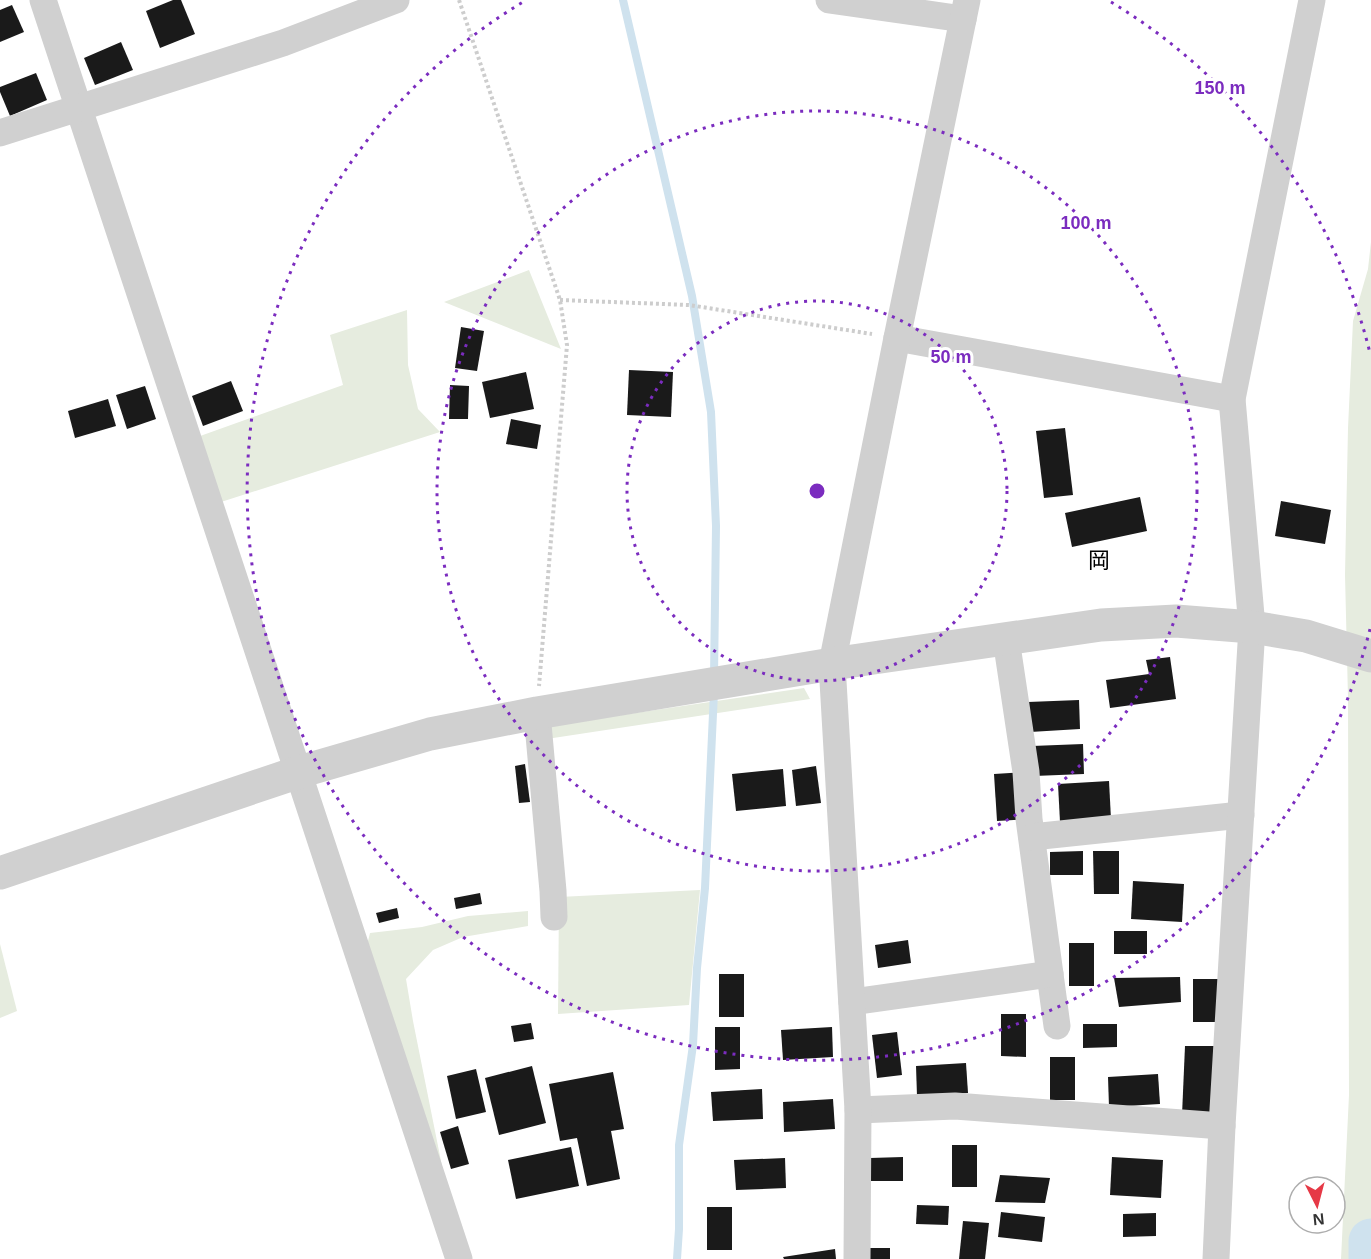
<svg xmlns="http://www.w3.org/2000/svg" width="1371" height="1259" font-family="Helvetica,'Noto Sans JP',sans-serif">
  <rect width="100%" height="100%" fill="#fff"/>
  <g fill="#e6ecdf">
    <path d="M 1371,242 L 1371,1259 L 1341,1259 L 1349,1095 L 1348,698 L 1345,575 L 1348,428 L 1353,321 L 1368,269 Z"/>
    <path d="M 529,270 L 561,349 L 444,302 Z"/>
    <path d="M 407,310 L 408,365 L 418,409 L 440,432 L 221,502 L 189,440 L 343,385 L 330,335 Z"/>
    <path d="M 804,688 L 810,699 L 540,740 L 547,726 Z"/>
    <path d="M 700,890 L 689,1005 L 558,1014 L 559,897 Z"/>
    <path d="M 528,911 L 528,926 L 463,937 L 433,950 L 406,979 L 413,1021 L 444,1176 L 366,949 L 370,933 L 422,927 L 468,916 Z"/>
    <path d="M 0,944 L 17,1011 L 0,1018 Z"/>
  </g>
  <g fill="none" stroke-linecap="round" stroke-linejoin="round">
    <g stroke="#cfe2ee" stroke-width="8">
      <path d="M 623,0 L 692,296 L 711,412 L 716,526 L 714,677"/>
      <path d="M 677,1259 L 679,1229 L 679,1145 L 693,1045 L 697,968 L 705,888 L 714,692"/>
    </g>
    <path stroke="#cfe2ee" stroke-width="45" d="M 1371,1259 L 1371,1241"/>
  </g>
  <g fill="#1a1a1a">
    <path d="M 173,0 L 181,0 L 195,34 L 160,48 L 146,11 Z"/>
    <path d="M 12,5 L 24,32 L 0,42 L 0,10 Z"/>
    <path d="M 121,42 L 133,70 L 95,85 L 84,58 Z"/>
    <path d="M 36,73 L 47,100 L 10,116 L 0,92 L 0,87 Z"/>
    <path d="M 461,327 L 484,331 L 477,371 L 455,368 Z"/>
    <path d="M 629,370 L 673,372 L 671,417 L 627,415 Z"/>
    <path d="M 526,372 L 534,409 L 490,418 L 482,382 Z"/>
    <path d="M 231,381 L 243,411 L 203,426 L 192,396 Z"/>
    <path d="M 450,385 L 469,386 L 468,419 L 449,419 Z"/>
    <path d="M 145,386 L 156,419 L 127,429 L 116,395 Z"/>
    <path d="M 108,399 L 116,426 L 75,438 L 68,411 Z"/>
    <path d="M 511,419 L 541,425 L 537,449 L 506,444 Z"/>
    <path d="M 1065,428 L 1073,495 L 1044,498 L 1036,431 Z"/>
    <path d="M 1140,497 L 1147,531 L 1072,547 L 1065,513 Z"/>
    <path d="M 1281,501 L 1331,510 L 1325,544 L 1275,536 Z"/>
    <path d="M 1170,657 L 1176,699 L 1110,708 L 1106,680 L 1149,674 L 1146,660 Z"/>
    <path d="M 1079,700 L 1080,729 L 1030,732 L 1028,702 Z"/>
    <path d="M 1083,744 L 1084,774 L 1034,776 L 1032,746 Z"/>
    <path d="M 525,764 L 530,802 L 519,803 L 515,766 Z"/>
    <path d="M 816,766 L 821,803 L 796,806 L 792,770 Z"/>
    <path d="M 783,769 L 786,806 L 736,811 L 732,774 Z"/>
    <path d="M 1026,772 L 1029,819 L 997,821 L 994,774 Z"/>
    <path d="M 1109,781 L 1111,819 L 1060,822 L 1058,784 Z"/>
    <path d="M 1083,851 L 1083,875 L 1050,875 L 1050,852 Z"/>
    <path d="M 1093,851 L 1119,851 L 1119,894 L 1094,894 Z"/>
    <path d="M 1133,881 L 1184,884 L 1182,922 L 1131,919 Z"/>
    <path d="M 480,893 L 482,904 L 456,909 L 454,898 Z"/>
    <path d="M 397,908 L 399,918 L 379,923 L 376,913 Z"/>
    <rect x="1114" y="931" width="33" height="23"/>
    <path d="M 908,940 L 911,963 L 878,968 L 875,945 Z"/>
    <rect x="1069" y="943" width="25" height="43"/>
    <rect x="719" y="974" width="25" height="43"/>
    <path d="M 1180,977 L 1181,1002 L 1119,1007 L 1114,978 Z"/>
    <rect x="1193" y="979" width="25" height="43"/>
    <path d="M 1001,1014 L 1026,1014 L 1026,1057 L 1001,1056 Z"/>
    <path d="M 531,1023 L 534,1039 L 514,1042 L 511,1026 Z"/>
    <path d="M 1083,1024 L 1117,1024 L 1117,1047 L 1083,1048 Z"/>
    <path d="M 715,1027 L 740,1027 L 740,1069 L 715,1070 Z"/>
    <path d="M 832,1027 L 833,1057 L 783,1060 L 781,1030 Z"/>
    <path d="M 897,1032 L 902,1075 L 877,1078 L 872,1035 Z"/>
    <path d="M 1185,1046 L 1214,1046 L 1211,1116 L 1182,1115 Z"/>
    <rect x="1050" y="1057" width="25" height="43"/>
    <path d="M 966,1063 L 968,1093 L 917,1096 L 916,1066 Z"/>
    <path d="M 532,1066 L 546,1123 L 499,1135 L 485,1078 Z"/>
    <path d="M 476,1069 L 486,1112 L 456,1119 L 447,1076 Z"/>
    <path d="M 613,1072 L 624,1129 L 611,1131 L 620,1179 L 587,1186 L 577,1138 L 560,1141 L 549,1084 Z"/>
    <path d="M 1158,1074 L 1160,1104 L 1109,1107 L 1108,1077 Z"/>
    <path d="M 762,1089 L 763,1119 L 713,1121 L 711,1092 Z"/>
    <path d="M 833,1099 L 835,1129 L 784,1132 L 783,1102 Z"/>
    <path d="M 458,1126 L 469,1164 L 451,1169 L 440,1132 Z"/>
    <rect x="952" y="1145" width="25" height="42"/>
    <path d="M 571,1147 L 579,1186 L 516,1199 L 508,1160 Z"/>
    <path d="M 903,1157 L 903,1181 L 870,1181 L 870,1158 Z"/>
    <path d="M 1112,1157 L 1163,1160 L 1161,1198 L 1110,1195 Z"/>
    <path d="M 785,1158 L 786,1188 L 736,1190 L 734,1160 Z"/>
    <path d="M 1000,1175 L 1050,1178 L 1045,1203 L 995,1202 Z"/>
    <path d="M 917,1205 L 949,1206 L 948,1225 L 916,1224 Z"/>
    <rect x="707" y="1207" width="25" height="43"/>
    <path d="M 1001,1212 L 1045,1217 L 1042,1242 L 998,1237 Z"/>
    <path d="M 1156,1213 L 1156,1236 L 1123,1237 L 1123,1214 Z"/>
    <path d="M 963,1221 L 989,1223 L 985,1259 L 959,1259 Z"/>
    <rect x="865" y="1248" width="25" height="11"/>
    <path d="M 835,1249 L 836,1259 L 784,1259 L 783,1257 Z"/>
  </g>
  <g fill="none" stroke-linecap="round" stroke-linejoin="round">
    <g stroke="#cdcdcd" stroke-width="4" stroke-dasharray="3 3" stroke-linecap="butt">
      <path d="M 459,0 L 560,300 L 567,345 L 539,686"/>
      <path d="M 560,300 L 689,305 L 872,334"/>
    </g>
    <g stroke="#d0d0d0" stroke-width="27">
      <path d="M 43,0 L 459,1259"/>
      <path d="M 829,0 L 963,19"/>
      <path d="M 0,133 L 283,43 L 396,0"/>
      <path d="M 897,338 L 1232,399"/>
      <path d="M 1006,639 L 1026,772 L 1029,819 L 1057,1026"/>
      <path d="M 537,713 L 553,891 L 554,917"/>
      <path d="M 1032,837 L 1241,815"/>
      <path d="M 852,1002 L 1050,974"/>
      <path d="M 858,1110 L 955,1106 L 1222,1126"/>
      <path d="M 857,1259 L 858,1110 L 832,664 L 897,338 L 967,0"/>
      <path d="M 1216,1259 L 1222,1126 L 1252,627 L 1232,399 L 1312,0"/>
    </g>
    <path stroke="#d0d0d0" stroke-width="33" d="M 0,873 L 299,772 L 430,734 L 537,713 L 832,664 L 1101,625 L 1176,621 L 1252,627 L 1306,636 L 1371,656"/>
  </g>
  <g fill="none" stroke="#7b2cbf" stroke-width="3" stroke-dasharray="3 6">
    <circle cx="817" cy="491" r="190"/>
    <circle cx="817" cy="491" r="380"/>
    <path d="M1370 629A570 570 0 1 1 523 2M1111 2A570 570 0 0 1 1370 353"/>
  </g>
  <g text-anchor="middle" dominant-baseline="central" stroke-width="6" stroke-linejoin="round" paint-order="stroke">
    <g font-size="22" fill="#000" stroke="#fff">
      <text x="1099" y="560">岡</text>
    </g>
  </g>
  <circle cx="817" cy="491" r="9" fill="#7b2cbf" stroke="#fff" stroke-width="3"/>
  <g font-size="18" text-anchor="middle" font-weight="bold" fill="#7b2cbf" stroke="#fff" stroke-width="6" stroke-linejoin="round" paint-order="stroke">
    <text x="1220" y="94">150 m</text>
    <text x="1086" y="229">100 m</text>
    <text x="951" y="363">50 m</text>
  </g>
  <g transform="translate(1317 1205) rotate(174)"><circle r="28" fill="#ffffff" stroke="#adadad" stroke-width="1.5"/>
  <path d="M0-4.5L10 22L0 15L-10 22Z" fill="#e63946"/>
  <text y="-9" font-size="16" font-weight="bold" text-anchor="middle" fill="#333333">N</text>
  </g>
</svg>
